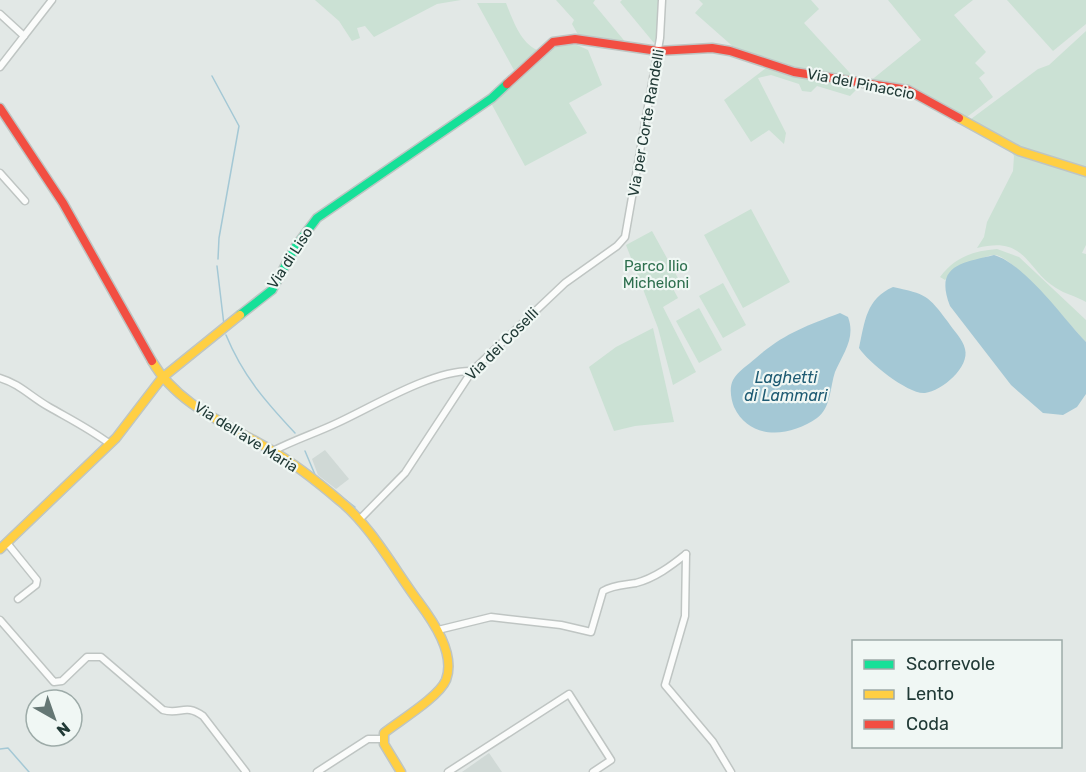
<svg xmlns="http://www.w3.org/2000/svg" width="1086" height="772" font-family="Rubik,sans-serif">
  <rect width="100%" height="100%" fill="#e2e8e6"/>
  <g fill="#d0d9d6">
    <path d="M 325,450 L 349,479 L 336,489 L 318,475 L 312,459 Z"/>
    <path d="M 489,753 L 502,772 L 462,772 Z"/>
  </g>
  <g fill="#cbe1d4">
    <path d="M 315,0 L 461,0 L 437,4 L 374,37 L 365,26 L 357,28 L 360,38 L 352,41 L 339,21 Z"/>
    <path d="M 556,0 L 595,0 L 593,3 L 627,44 L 580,38 L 572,24 L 574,20 Z"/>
    <path d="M 622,0 L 659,0 L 657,38 L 654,43 L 620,2 Z"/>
    <path d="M 699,0 L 811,0 L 819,9 L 804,23 L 860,84 L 792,70 L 738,51 L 695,13 L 703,4 Z"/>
    <path d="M 888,0 L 973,0 L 954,15 L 986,52 L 975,63 L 985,73 L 979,78 L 993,97 L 967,117 L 929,97 L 869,82 L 921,40 Z"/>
    <path d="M 1007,0 L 1086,0 L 1086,24 L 1053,51 Z"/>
    <path d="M 477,3 L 506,3 C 513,20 520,42 537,50 L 514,70 Z"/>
    <path d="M 1086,31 L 1086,170 L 1031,155 L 972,124 L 971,119 L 1038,69 L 1049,65 Z"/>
    <path d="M 562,45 L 577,45 L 588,50 L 602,85 L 569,103 L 587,133 L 525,166 L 491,103 L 553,47 Z"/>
    <path d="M 766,68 L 857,89 L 850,96 L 817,86 L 811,92 L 802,91 L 799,84 L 771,75 L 758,78 L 786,133 L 784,144 L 769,130 L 751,142 L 724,100 Z"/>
    <path d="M 1011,151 L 1086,175 L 1086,245 L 1082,253 L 1086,254 L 1086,302 C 1076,296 1065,294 1056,288 C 1026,270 1027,235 977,248 L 984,237 L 987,222 L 1013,171 L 1014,156 Z"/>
    <path d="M 751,209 L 790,282 L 743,308 L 704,235 Z"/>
    <path d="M 652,231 L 679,280 L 671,285 L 678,298 L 663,307 L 696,372 L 673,385 L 658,328 L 626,245 Z"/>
    <path d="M 997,249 L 1019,257 L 1086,320 L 1086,342 C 1071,326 1013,256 995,255 C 985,254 952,273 945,280 L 940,277 C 955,257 973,251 997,249 Z"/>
    <path d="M 723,283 L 746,325 L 723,338 L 699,296 Z"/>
    <path d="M 699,308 L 722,350 L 699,363 L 676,321 Z"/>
    <path d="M 653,328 L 674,422 L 635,426 L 614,431 L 589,367 L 616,347 Z"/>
  </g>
  <g fill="#a4c8d5">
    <path d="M 994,255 C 1025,264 1063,318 1086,342 L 1086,394 L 1077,407 L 1063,415 L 1043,413 L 1011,385 L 950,306 C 934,265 962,263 994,255 Z"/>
    <path d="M 893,287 C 926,294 928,295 948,322 C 953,330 963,339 965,349 C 970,367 942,391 925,393 C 909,395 868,362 859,348 C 865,321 866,299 893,287 Z"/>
    <path d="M 840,313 L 848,317 C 856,338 843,353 835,372 C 830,387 831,408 817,418 C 790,437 750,441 734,407 C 731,399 729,388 733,380 C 738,371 748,365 756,358 C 783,334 806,326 840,313 Z"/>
  </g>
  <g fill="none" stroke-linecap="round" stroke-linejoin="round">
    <g stroke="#a4c8d5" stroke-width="1.5">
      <path d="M 212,76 L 239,126 L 219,238 L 218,259"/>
      <path d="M 217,266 L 224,325"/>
      <path d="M 226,335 C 243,376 265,401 295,433"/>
      <path d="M 305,451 L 316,477 L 355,507"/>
      <path d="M 0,749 L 8,748 L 29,772"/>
    </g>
    <g stroke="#bfc5c3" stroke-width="9">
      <g id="street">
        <path d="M 0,14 L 24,36"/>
        <path d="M 0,67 L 52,0"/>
        <path d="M 0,173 L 25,201"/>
        <path d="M 0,378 C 20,384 31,397 49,407 C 70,419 90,429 110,444"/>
        <path d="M 273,451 C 294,440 316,433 337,423 C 374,406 432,370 472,371"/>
        <path d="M 359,520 L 405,473 L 472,371 L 565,283 L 617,246 L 625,237 L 660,38 L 662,0"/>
        <path d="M 7,543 L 37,580 L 36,585 L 18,599"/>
        <path d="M 686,554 L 685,616 L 665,685 L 713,742 L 731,772"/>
        <path d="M 0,620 L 54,682 L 62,681 L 87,657 L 101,657 L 163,710 C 181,715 185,703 203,716 L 246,772"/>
        <path d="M 438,630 L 491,617 L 561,625 L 591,632 L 603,591 C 613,585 625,585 636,583 C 655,578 671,566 686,554"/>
        <path d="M 317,772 L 368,739 L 383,739"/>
        <path d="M 448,772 L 569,694 L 611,760 L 593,772"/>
      </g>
    </g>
    <g stroke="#bec5c3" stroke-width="11">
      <path id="fast" d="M 240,315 L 272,290 L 296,246 L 317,218 L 492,98 L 507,84"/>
    </g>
    <g stroke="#bec5c3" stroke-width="11">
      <g id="slow">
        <path d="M 959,118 L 1019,151 L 1086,172"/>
        <path d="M 152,361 C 177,405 229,425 271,450 C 295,464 319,483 340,501 C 370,525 395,570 418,601 C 433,621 456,654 446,680 C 439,697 399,721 384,733 L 384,744 L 401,772"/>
        <path d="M 0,549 L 116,438 L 162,378 L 240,315"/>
      </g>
    </g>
    <g stroke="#bec5c3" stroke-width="11">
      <g id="jam">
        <path d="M 507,84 L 553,42 L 575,39 L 658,51 L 712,48 L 730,51 L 794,72 L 908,90 L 959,118"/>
        <path d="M 0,108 L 63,203 L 152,361"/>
      </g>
    </g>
    <use href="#street" stroke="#fbfcfb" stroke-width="6"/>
    <use href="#fast" stroke="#16e098" stroke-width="8"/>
    <use href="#slow" stroke="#ffcf43" stroke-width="8"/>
    <use href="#jam" stroke="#f24e42" stroke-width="8"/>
  </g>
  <g text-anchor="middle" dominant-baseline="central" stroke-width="4.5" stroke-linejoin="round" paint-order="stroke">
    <g font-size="15" fill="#213a36" stroke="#f0f7f4">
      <text transform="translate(861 84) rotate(11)">Via del Pinaccio</text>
      <text transform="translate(646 123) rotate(-80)">Via per Corte Randelli</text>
      <text transform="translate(290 258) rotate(-57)">Via di Liso</text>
      <text transform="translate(502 344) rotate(-45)">Via dei Coselli</text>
      <text transform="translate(246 437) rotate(32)">Via dell'ave Maria</text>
    </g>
    <g font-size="15" fill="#2d6f4e" stroke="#f0f7f4">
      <text x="656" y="266">Parco Ilio<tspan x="656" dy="17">Micheloni</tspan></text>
    </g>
    <g font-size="16" font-style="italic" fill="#1e5b73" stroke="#f0f7f4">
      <text x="786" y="377">Laghetti<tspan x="786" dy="18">di Lammari</tspan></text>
    </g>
  </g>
  <rect x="852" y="640" width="210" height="108" fill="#f0f7f4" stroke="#9daba8" stroke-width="1.5"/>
  <rect x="864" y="660" width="30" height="9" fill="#16e098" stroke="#9daba8" stroke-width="1.5"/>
  <text x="906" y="670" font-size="18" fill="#213a36">Scorrevole</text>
  <rect x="864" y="690" width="30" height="9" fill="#ffcf43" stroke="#9daba8" stroke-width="1.5"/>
  <text x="906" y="700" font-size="18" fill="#213a36">Lento</text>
  <rect x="864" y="720" width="30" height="9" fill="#f24e42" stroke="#9daba8" stroke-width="1.5"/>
  <text x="906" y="730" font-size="18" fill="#213a36">Coda</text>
  <g transform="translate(54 718) rotate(140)"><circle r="28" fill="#f0f7f4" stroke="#9daba8" stroke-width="1.5"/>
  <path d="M0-4.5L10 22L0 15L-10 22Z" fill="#657774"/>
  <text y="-9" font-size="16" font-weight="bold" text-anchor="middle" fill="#213a36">N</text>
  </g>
</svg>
